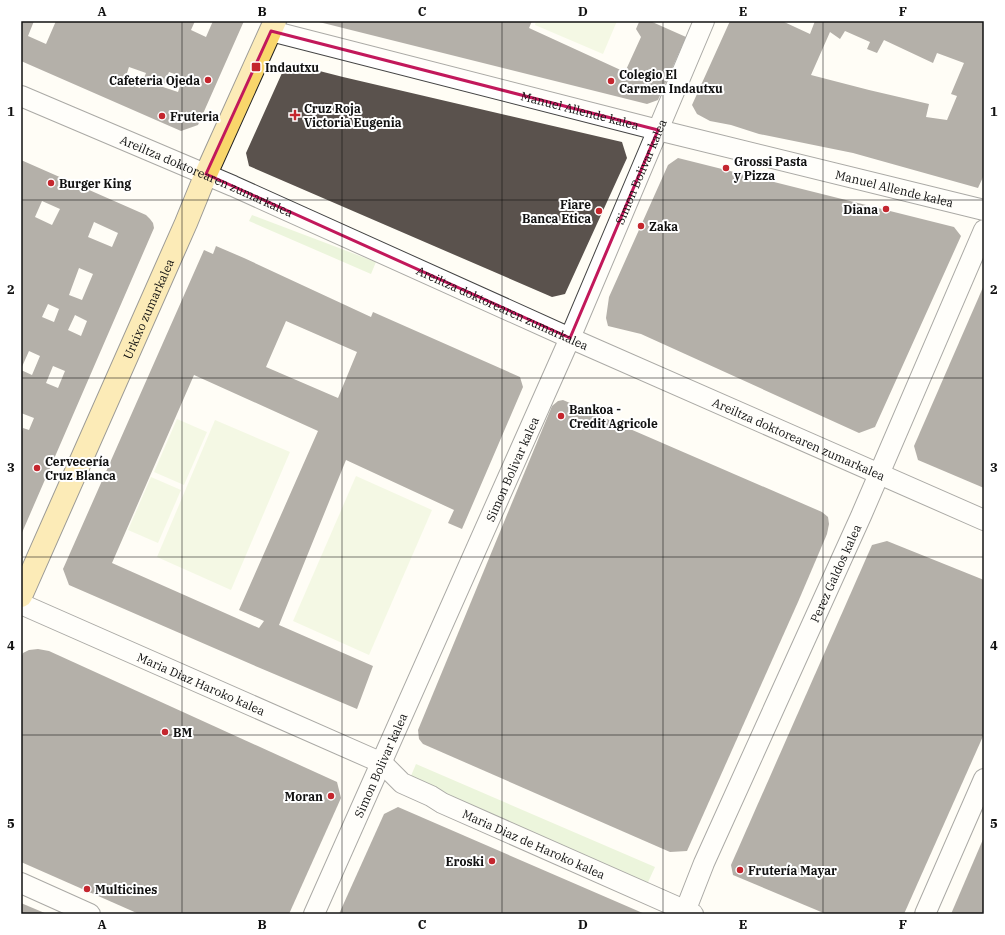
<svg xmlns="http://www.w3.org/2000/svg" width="1005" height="935" font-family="'IBM Plex Serif',serif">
  <rect width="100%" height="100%" fill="#fffdf5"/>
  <g fill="#d5ebbd">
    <path d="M 252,215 L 376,262 L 371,274 L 249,221 Z"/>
    <path d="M 416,764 L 655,867 L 644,891 L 405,790 Z"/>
  </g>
  <g fill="#e6f2cf">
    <path d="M 536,21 L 617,21 L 603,54 L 535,25 Z"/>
    <path d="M 177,419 L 207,432 L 184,485 L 154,472 Z"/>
    <path d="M 215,420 L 290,452 L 231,590 L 157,557 Z"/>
    <path d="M 356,476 L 432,510 L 369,655 L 293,621 Z"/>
    <path d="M 151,477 L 181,490 L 158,543 L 128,530 Z"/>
  </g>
  <g fill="#5a524d" fill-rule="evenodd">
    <path d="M 21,21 L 34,21 L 28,36 L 46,44 L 56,21 L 195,21 L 191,30 L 206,37 L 213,21 L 244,21 L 198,125 L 181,131 L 21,61 ZM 129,67 L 146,73 L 140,88 L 124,82 ZM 169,72 L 183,77 L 178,92 L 163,87 Z"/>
    <path d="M 315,21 L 532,21 L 529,28 L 625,72 L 641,37 L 636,29 L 639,22 L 650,21 L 686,37 L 658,100 L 647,104 Z"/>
    <path d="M 730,21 L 782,21 L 810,34 L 815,21 L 984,21 L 984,175 L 978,188 L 853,153 L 759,134 L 731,125 L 710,121 L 697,114 L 692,105 ZM 845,31 L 870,42 L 867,49 L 877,53 L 884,40 L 933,63 L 937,53 L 964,63 L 951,94 L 957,96 L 947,120 L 926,117 L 929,104 L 869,90 L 811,75 L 830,32 L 840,39 Z"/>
    <path d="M 296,65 L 343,77 L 622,142 L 627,158 L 565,294 L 552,297 L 249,166 L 246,153 L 282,73 Z"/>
    <path d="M 678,158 L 954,227 L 961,236 L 875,427 L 859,433 L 641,334 L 608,326 L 606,318 L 609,297 L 668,165 Z"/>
    <path d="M 21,160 L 146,215 L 150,219 L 153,223 L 154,228 L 21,535 L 21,435 L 23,428 L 29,430 L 34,418 L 21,413 L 21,370 L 32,375 L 40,356 L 29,351 L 21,369 ZM 42,201 L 60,209 L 52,225 L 35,217 ZM 94,222 L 118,233 L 112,247 L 88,237 ZM 79,268 L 93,274 L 82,300 L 69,295 ZM 48,304 L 59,309 L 54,322 L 42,317 ZM 75,315 L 87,321 L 81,336 L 68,330 ZM 53,366 L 65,371 L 58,388 L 46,383 Z"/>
    <path d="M 216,246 L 244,258 L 371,317 L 373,312 L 520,377 L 523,387 L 462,529 L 448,523 L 454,510 L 346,460 L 279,625 L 373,666 L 357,709 L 260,668 L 69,585 L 63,569 L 204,250 L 213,254 ZM 286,321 L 357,352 L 338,398 L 266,367 ZM 194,375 L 318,431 L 239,610 L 264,621 L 259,628 L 112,563 Z"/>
    <path d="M 984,285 L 984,488 L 918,460 L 914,446 Z"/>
    <path d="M 563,400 L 822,512 L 828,517 L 829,524 L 827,534 L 798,602 L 687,851 L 670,852 L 423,744 L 419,739 L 418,730 L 552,406 L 558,401 Z"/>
    <path d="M 887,541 L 984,580 L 984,734 L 904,914 L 826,914 L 733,875 L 731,865 L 872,545 Z"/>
    <path d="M 38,649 L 49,651 L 337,782 L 341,798 L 289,914 L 139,914 L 21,862 L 21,659 L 23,653 L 29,650 Z"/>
    <path d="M 398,807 L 645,914 L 339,914 L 384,814 Z"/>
    <path d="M 984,837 L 984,914 L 951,914 Z"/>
    <path d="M 21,903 L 47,914 L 21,914 Z"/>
  </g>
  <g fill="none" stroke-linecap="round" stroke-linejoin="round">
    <g stroke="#444" stroke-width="22">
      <g id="minor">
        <path id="s1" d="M 271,31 L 658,130 L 984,210"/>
        <path id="s2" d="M 21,96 L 233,186 L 570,338 L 984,520"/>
        <path id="s3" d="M 21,604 L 382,763 L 402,783 L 431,796 L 442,803 L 693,914"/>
        <path d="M 21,883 L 90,914"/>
        <path id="s4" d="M 314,914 L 570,338 L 704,21"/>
        <path id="s5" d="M 684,914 L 704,863 L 861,516 L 984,230"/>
        <path d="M 925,914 L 984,779"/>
      </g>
    </g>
    <g stroke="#222" stroke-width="24">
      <g id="major">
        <path id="s6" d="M 21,596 L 186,223 L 206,174 L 275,21"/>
      </g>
    </g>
    <use href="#minor" stroke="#fff" stroke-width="20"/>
    <use href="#major" stroke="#f9d66b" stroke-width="22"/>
  </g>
  <path d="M0 0H1005V935H0ZM 271,31 L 658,130 L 570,338 L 206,174 Z" fill="#fffdf5" fill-opacity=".55" fill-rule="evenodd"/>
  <path fill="none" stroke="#c2185b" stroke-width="3" stroke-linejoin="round" d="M 271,31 L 658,130 L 570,338 L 206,174 Z"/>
  <path fill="none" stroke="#111" stroke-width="1" stroke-opacity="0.55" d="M 182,21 L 182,914M 342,21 L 342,914M 502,21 L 502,914M 663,21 L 663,914M 823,21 L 823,914M 21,200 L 984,200M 21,378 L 984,378M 21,557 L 984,557M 21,735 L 984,735"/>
  <g fill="#c4262e" stroke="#fff" stroke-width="1.5">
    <rect x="251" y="62" width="10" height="10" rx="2"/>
    <circle cx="208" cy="80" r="4"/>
    <circle cx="611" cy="81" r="4"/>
    <path d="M293 109h4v4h4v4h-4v4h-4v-4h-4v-4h4z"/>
    <circle cx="162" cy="116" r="4"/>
    <circle cx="726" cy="168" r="4"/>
    <circle cx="51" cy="183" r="4"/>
    <circle cx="886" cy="209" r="4"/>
    <circle cx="599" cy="211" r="4"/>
    <circle cx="641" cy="226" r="4"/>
    <circle cx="561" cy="416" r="4"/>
    <circle cx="37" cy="468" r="4"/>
    <circle cx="165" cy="732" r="4"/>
    <circle cx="331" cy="796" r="4"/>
    <circle cx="492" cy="861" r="4"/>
    <circle cx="740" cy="870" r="4"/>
    <circle cx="87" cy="889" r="4"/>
  </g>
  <g text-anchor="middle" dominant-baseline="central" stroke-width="4" stroke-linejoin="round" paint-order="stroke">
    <g font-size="12" font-weight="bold" fill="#111" stroke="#fff" text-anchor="start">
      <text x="265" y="67">Indautxu</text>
      <text x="619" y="74">Colegio El<tspan x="619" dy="14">Carmen Indautxu</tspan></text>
      <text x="200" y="80" text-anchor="end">Cafeteria Ojeda</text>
      <text x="304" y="108">Cruz Roja<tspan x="304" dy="14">Victoria Eugenia</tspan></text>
      <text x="170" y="116">Fruteria</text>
      <text x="734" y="161">Grossi Pasta<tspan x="734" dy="14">y Pizza</tspan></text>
      <text x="59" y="183">Burger King</text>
      <text x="591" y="204" text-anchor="end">Fiare<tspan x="591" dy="14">Banca Etica</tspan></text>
      <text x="878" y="209" text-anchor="end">Diana</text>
      <text x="649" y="226">Zaka</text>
      <text x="569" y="409">Bankoa -<tspan x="569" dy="14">Credit Agricole</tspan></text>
      <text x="45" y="461">Cervecería<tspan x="45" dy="14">Cruz Blanca</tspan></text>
      <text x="173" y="732">BM</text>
      <text x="323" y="796" text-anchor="end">Moran</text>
      <text x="484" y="861" text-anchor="end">Eroski</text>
      <text x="748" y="870">Frutería Mayar</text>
      <text x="95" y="889">Multicines</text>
    </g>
    <g font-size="12" fill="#111" stroke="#fff">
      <text stroke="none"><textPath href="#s1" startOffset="319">Manuel Allende kalea</textPath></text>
      <text stroke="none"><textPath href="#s4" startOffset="811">Simon Bolivar kalea</textPath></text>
      <text stroke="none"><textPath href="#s2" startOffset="202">Areiltza doktorearen zumarkalea</textPath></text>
      <text stroke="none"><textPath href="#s1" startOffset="643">Manuel Allende kalea</textPath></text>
      <text stroke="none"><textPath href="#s2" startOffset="526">Areiltza doktorearen zumarkalea</textPath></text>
      <text stroke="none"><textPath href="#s6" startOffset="314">Urkixo zumarkalea</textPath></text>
      <text stroke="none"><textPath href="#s2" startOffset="850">Areiltza doktorearen zumarkalea</textPath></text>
      <text stroke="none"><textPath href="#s4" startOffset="487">Simon Bolivar kalea</textPath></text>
      <text stroke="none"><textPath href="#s5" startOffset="373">Perez Galdos kalea</textPath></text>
      <text stroke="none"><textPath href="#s3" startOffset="197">Maria Diaz Haroko kalea</textPath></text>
      <text stroke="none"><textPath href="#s4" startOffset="163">Simon Bolivar kalea</textPath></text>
      <text stroke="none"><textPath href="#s3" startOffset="568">Maria Diaz de Haroko kalea</textPath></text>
    </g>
  </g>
  <rect width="1005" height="935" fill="none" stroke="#ffffff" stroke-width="44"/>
  <rect x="22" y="22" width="961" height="891" fill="none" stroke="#111" stroke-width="1.5"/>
  <g font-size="13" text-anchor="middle" font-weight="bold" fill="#111">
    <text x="102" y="16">A</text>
    <text x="262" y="16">B</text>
    <text x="422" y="16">C</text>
    <text x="583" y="16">D</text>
    <text x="743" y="16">E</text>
    <text x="903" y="16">F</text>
    <text x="11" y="116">1</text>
    <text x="994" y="116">1</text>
    <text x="11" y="294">2</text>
    <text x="994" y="294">2</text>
    <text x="11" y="472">3</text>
    <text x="994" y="472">3</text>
    <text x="11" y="650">4</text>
    <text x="994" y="650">4</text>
    <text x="11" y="828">5</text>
    <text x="994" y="828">5</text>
    <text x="102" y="929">A</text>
    <text x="262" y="929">B</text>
    <text x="422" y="929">C</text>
    <text x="583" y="929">D</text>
    <text x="743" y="929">E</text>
    <text x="903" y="929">F</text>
  </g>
</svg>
